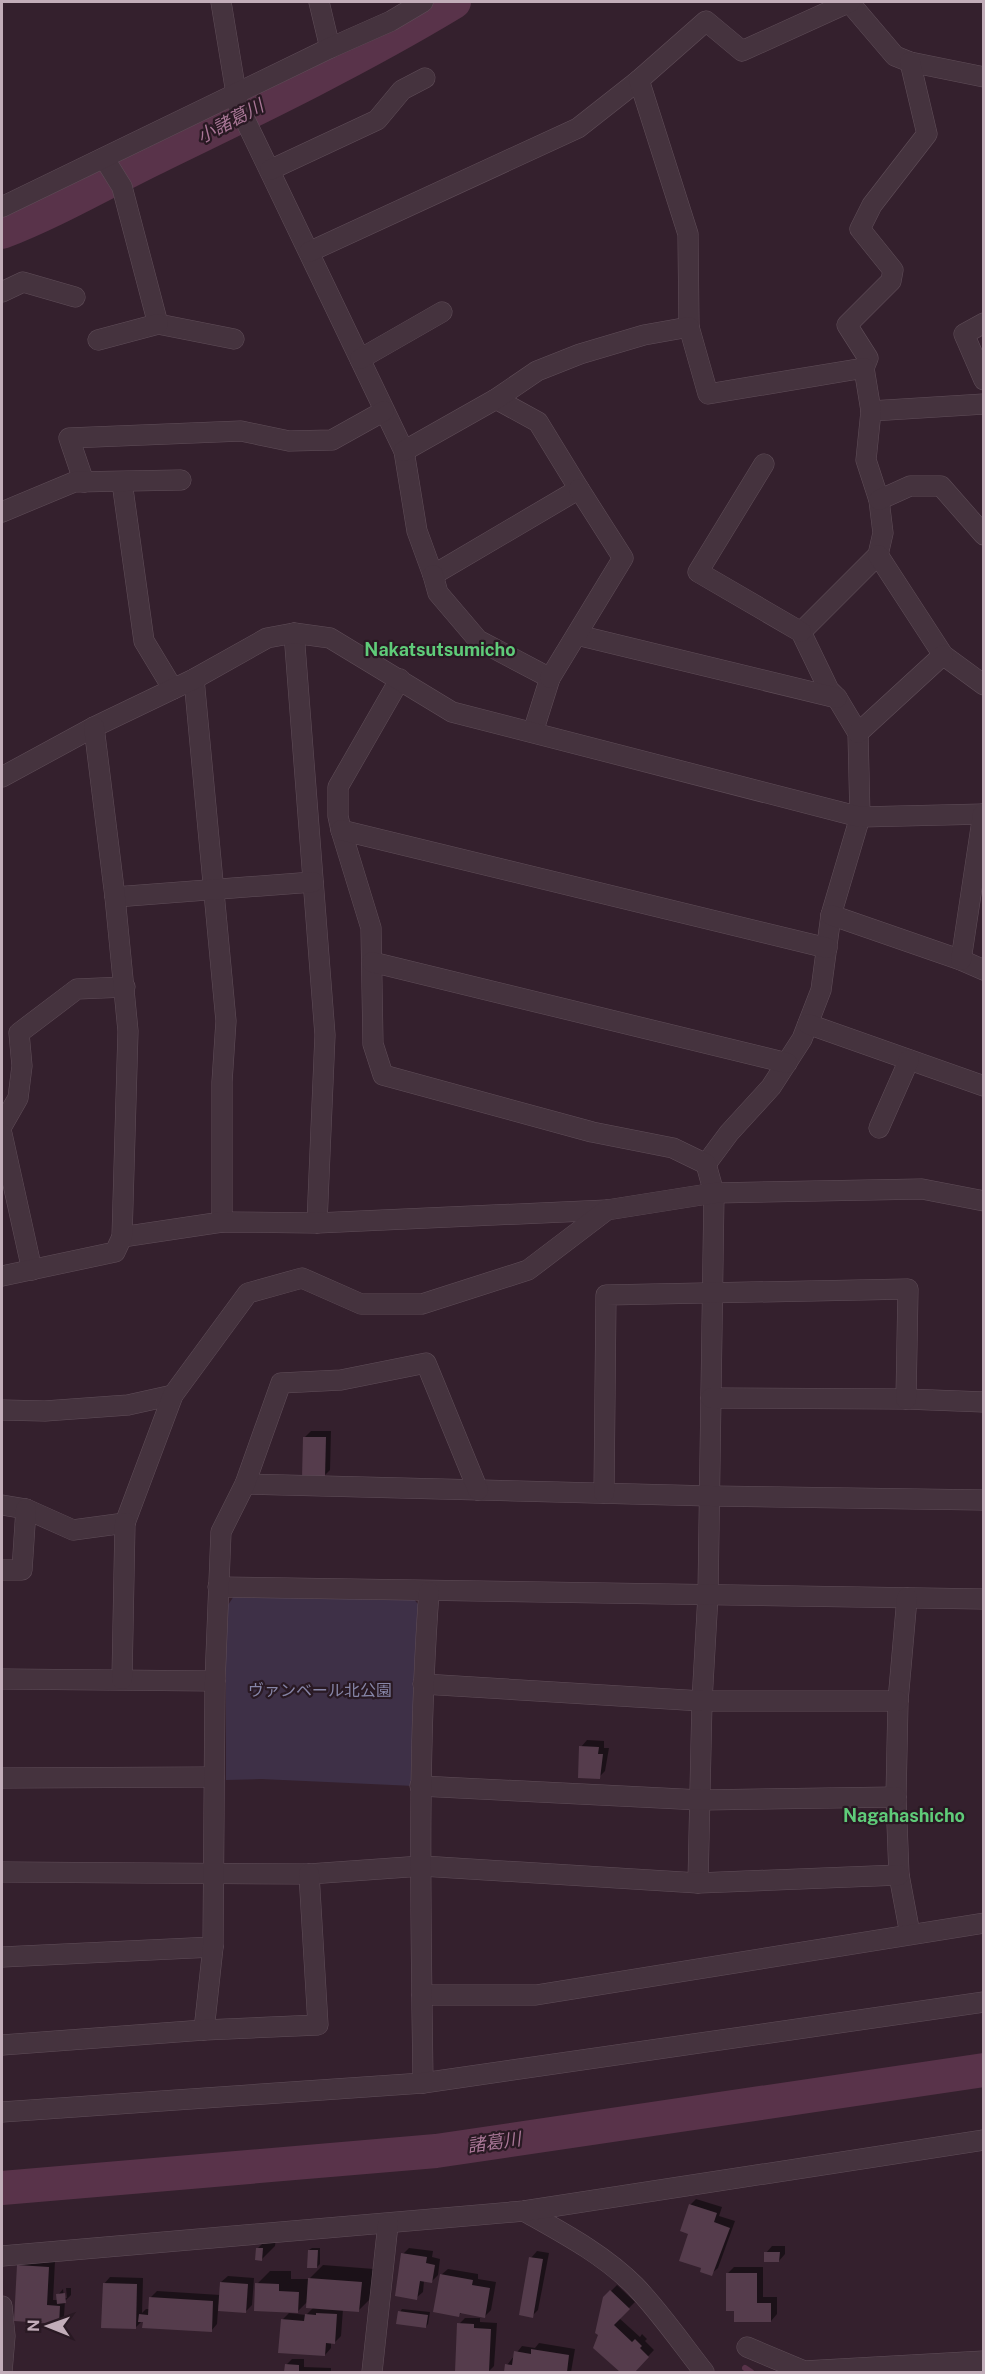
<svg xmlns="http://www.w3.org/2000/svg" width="985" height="2374" font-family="'Public Sans','Noto Sans JP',sans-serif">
  <rect width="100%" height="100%" fill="#34202d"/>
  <path fill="#3e3047" d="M 234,1596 L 411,1596 L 418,1604 L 414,1786 L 261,1779 L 226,1780 L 226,1608 Z"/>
  <g fill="#0007">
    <path d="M 311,1431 L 331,1431 L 330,1470 L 324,1476 L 305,1437 Z"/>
    <path d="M 587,1740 L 604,1741 L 604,1748 L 609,1748 L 605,1771 L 599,1777 L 581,1747 Z"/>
    <path d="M 696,2199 L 722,2207 L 719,2216 L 735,2221 L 718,2268 L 711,2274 L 703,2267 L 690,2233 L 690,2205 Z"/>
    <path d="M 271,2235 L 276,2236 L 275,2246 L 262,2259 L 258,2248 Z"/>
    <path d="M 772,2246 L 785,2246 L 785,2254 L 779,2261 L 766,2253 Z"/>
    <path d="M 312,2248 L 320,2248 L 320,2264 L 317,2267 L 309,2250 Z"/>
    <path d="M 409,2248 L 433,2251 L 432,2257 L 440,2259 L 438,2275 L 431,2282 L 424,2281 L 423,2292 L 416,2298 L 403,2254 Z"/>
    <path d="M 537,2251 L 549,2253 L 538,2310 L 532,2316 L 531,2258 Z"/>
    <path d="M 25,2259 L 55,2261 L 53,2300 L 58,2300 L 58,2295 L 63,2289 L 64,2298 L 67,2298 L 66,2288 L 71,2288 L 71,2295 L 65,2301 L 64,2316 L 58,2323 L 19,2266 Z"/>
    <path d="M 323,2265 L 374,2269 L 372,2297 L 359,2310 L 343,2309 L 341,2336 L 335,2342 L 331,2342 L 331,2348 L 325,2355 L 282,2320 L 289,2313 L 306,2315 L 314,2307 L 308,2301 L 298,2311 L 257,2284 L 270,2271 L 291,2271 L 291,2279 L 309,2279 Z"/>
    <path d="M 734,2267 L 763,2267 L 763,2297 L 777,2297 L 777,2314 L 771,2321 L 728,2273 Z"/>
    <path d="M 448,2269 L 478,2274 L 478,2279 L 496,2282 L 491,2310 L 485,2316 L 462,2312 L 459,2315 L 441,2275 Z"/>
    <path d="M 228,2276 L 254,2278 L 252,2305 L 245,2312 L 218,2310 L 217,2324 L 211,2331 L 142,2321 L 135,2328 L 104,2284 L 110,2277 L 143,2278 L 142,2313 L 146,2309 L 150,2309 L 150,2298 L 157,2291 L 220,2295 L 221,2282 Z"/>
    <path d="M 617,2285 L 635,2302 L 619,2318 L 640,2337 L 642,2334 L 647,2339 L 645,2341 L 654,2350 L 633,2372 L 622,2372 L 595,2348 L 600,2334 L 604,2298 Z"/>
    <path d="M 402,2309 L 430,2312 L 428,2324 L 426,2327 L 400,2312 Z"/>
    <path d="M 465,2318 L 480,2318 L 480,2322 L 497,2323 L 494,2366 L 488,2372 L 456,2370 L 459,2324 Z"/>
    <path d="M 539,2343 L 575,2349 L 571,2372 L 492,2372 L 494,2371 L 506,2372 L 507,2365 L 522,2346 L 535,2348 Z"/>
    <path d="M 984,2358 L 984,2372 L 951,2372 Z"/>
    <path d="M 292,2359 L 304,2359 L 304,2367 L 331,2368 L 331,2372 L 286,2372 L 286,2365 Z"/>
  </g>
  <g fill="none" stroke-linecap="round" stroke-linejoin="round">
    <path stroke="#59334a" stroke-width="6" d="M 745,2368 L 751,2372"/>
    <g stroke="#59334a" stroke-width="34">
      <path d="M 2,232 C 54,212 102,184 153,159 C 254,110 358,60 454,2"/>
      <path d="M 2,2188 L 436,2151 L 984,2070"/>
    </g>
  </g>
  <g fill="#553c4c">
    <path d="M 303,1437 L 326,1437 L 325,1478 L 302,1478 Z"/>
    <path d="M 579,1746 L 599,1747 L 598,1754 L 603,1754 L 600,1779 L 578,1778 Z"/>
    <path d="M 689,2204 L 717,2213 L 714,2222 L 730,2228 L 712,2276 L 700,2272 L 701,2268 L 679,2261 L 688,2234 L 680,2231 Z"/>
    <path d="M 256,2248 L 263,2248 L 262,2261 L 255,2260 Z"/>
    <path d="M 308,2250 L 318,2250 L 317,2268 L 307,2268 Z"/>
    <path d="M 764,2252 L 780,2252 L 779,2262 L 764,2262 Z"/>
    <path d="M 401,2253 L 427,2257 L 426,2263 L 435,2265 L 432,2283 L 420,2281 L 417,2300 L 395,2296 Z"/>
    <path d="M 529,2257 L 543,2259 L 533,2318 L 519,2315 Z"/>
    <path d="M 17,2265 L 49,2267 L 47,2305 L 60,2306 L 59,2324 L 14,2321 Z"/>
    <path d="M 726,2273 L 757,2273 L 757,2303 L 771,2303 L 771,2322 L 734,2322 L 734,2311 L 726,2311 Z"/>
    <path d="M 440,2274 L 473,2280 L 472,2285 L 490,2288 L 485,2318 L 460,2313 L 459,2317 L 433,2312 Z"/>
    <path d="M 308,2278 L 362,2282 L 359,2312 L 306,2308 Z"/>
    <path d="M 220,2282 L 248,2284 L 246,2313 L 218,2311 Z"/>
    <path d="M 103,2283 L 137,2284 L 136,2329 L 101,2328 Z"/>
    <path d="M 255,2283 L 279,2284 L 279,2291 L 299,2292 L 298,2313 L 254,2311 Z"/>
    <path d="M 610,2290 L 630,2309 L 614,2325 L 632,2342 L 635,2339 L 642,2346 L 640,2348 L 649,2357 L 635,2372 L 620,2372 L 593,2348 L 598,2335 L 595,2333 L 603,2297 Z"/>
    <path d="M 65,2293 L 66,2303 L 57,2304 L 56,2294 Z"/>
    <path d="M 149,2297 L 213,2301 L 212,2332 L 142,2328 L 143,2322 L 138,2322 L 139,2314 L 148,2315 Z"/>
    <path d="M 398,2311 L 428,2315 L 426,2328 L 396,2324 Z"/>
    <path d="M 316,2313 L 337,2314 L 335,2344 L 326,2343 L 325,2356 L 278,2353 L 281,2319 L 304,2321 L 305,2314 L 316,2315 Z"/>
    <path d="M 457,2323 L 474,2324 L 474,2328 L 491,2329 L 489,2372 L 455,2372 Z"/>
    <path d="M 531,2349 L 569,2355 L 567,2372 L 504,2372 L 505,2364 L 512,2365 L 514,2351 L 531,2354 Z"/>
    <path d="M 285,2364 L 299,2365 L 299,2372 L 284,2372 Z"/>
  </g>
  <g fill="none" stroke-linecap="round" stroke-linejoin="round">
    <g stroke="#604e59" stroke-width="21">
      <g id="minor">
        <path d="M 221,2 L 238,105 L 404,451 L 417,531 L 433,575 L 579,489 L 538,422 L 496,399"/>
        <path d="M 319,2 L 330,48"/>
        <path d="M 849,2 L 895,56 L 910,62 L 984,77"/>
        <path d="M 104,158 L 122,187 L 158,324 L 234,339"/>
        <path d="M 270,170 L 377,120 L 402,90 L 425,78"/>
        <path d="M 2,207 L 330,48 L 391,21 L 423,2"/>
        <path d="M 309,252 L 578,128 L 639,80"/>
        <path d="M 2,292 L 23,282 L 75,297"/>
        <path d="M 984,323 L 964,334 L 984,380"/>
        <path d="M 689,327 L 688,234 L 639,80 L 706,21 L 742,51 L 850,2"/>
        <path d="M 98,340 L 158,324"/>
        <path d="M 360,359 L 442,312"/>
        <path d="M 864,368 L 868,358 L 847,325 L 891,281 L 893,270 L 860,229 L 872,205 L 927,134 L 910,62"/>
        <path d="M 871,411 L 984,404"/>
        <path d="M 404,451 L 496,399 L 537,371 L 580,354 L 644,335 L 689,327 L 708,394 L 864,368 L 871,411 L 866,460 L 879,500 L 883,533 L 878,555 L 801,632 L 829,690 L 837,698 L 858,733 L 860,817 L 831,915 L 821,990 L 802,1039 L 771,1087 L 729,1133 L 706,1164"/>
        <path d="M 764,464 L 698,572 L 801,632"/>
        <path d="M 84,482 L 69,438 L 241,431 L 289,441 L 332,440 L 384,411"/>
        <path d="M 122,482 L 144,641 L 173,689"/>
        <path d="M 879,500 L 910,486 L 941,486 L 984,535"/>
        <path d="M 2,512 L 74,482 L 181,480"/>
        <path d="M 878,555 L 943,655 L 984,685"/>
        <path d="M 433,575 L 438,593 L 478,640 L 550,678 L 533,732"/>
        <path d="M 294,633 L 325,1035 L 317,1223"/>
        <path d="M 577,635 L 837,698"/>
        <path d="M 550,678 L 623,558 L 579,489"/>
        <path d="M 194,679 L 226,1021 L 222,1082 L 222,1222"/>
        <path d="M 400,679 L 338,787 L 338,816 L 341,830 L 371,928 L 373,1044 L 383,1075 L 592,1132 L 673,1148 L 706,1164 L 714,1193 L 708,1595 L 702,1701 L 698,1883"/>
        <path d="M 858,733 L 943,655"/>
        <path d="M 2,777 L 94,727 L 194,679 L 267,638 L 294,633 L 330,638 L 452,712 L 860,817 L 984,814"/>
        <path d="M 341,830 L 827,948"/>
        <path d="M 115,897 L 313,882"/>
        <path d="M 831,915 L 961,960 L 984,970"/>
        <path d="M 961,960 L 983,814"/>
        <path d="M 372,962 L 787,1063"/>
        <path d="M 808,1024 L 984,1086"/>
        <path d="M 2,1126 L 18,1098 L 22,1066 L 19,1033 L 77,989 L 125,987"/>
        <path d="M 879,1128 L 909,1060"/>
        <path d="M 2,1134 L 32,1270"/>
        <path d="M 122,1237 L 222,1222 L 317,1223 L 607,1210"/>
        <path d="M 2,1276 L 115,1252 L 122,1237 L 128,1031 L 115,897 L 94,727"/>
        <path d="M 711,1398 L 906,1399 L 984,1402"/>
        <path d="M 2,1410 L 45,1411 L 128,1405 L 173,1395"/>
        <path d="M 245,1484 L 710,1496 L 984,1500"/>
        <path d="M 604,1493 L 606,1295 L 908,1289 L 906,1399"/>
        <path d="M 2,1505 L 26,1509 L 73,1530 L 125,1523 L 173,1395 L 248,1293 L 302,1278 L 361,1304 L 422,1304 L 528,1270 L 607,1210 L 714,1193 L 922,1189 L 984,1201"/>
        <path d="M 2,1570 L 22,1570 L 26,1509"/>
        <path d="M 218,1587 L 984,1599"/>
        <path d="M 907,1598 L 898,1701 L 896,1797 L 899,1875 L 910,1934"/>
        <path d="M 2,1679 L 215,1681"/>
        <path d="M 122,1679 L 125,1523"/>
        <path d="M 423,1684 L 702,1701 L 898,1701"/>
        <path d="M 2,1778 L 214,1777"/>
        <path d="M 420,1786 L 701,1800 L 896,1797"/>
        <path d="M 2,1872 L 309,1874 L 422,1866 L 698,1883 L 899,1875"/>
        <path d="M 2,1957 L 213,1947"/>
        <path d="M 422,1995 L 536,1995 L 984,1923"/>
        <path d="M 204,2030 L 213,1947 L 215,1681 L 221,1532 L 245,1484 L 281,1383 L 341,1380 L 426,1363 L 478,1490"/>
        <path d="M 2,2045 L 204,2030 L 318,2025 L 309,1874"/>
        <path d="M 423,2083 C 421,1919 417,1755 429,1592"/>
        <path d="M 2,2112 L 423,2083 L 984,2002"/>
        <path d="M 524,2211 C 563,2233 603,2254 635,2286 C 660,2312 682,2344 704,2372"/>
        <path d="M 2,2256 L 524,2211 L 984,2140"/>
        <path d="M 2,2306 L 5,2336 L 2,2372"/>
        <path d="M 747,2347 L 804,2371 L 984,2361"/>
        <path d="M 372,2372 L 388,2224"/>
      </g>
    </g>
    <use href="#minor" stroke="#45333e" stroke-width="20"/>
  </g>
  <g text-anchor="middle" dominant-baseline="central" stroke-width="4.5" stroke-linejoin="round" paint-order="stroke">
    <g font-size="16" fill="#8685a7" stroke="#291923">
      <text x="320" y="1690">ヴァンベール北公園</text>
    </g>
    <g font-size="18" font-style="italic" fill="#a97797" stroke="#291923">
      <text transform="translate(230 121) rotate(-28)">小諸葛川</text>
      <text transform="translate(494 2142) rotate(-8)">諸葛川</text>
    </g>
    <g font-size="18" font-weight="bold" fill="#5fcb79" stroke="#291923">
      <text x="440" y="649">Nakatsutsumicho</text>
      <text x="904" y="1815">Nagahashicho</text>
    </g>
  </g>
  <rect width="985" height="2374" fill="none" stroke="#c2adb9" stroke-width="6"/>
  <g transform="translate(48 2326) rotate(271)" stroke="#291923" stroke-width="4.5" paint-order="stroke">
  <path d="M0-4.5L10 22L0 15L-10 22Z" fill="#c2adb9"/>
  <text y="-9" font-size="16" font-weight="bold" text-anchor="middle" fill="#c2adb9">N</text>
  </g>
</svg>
